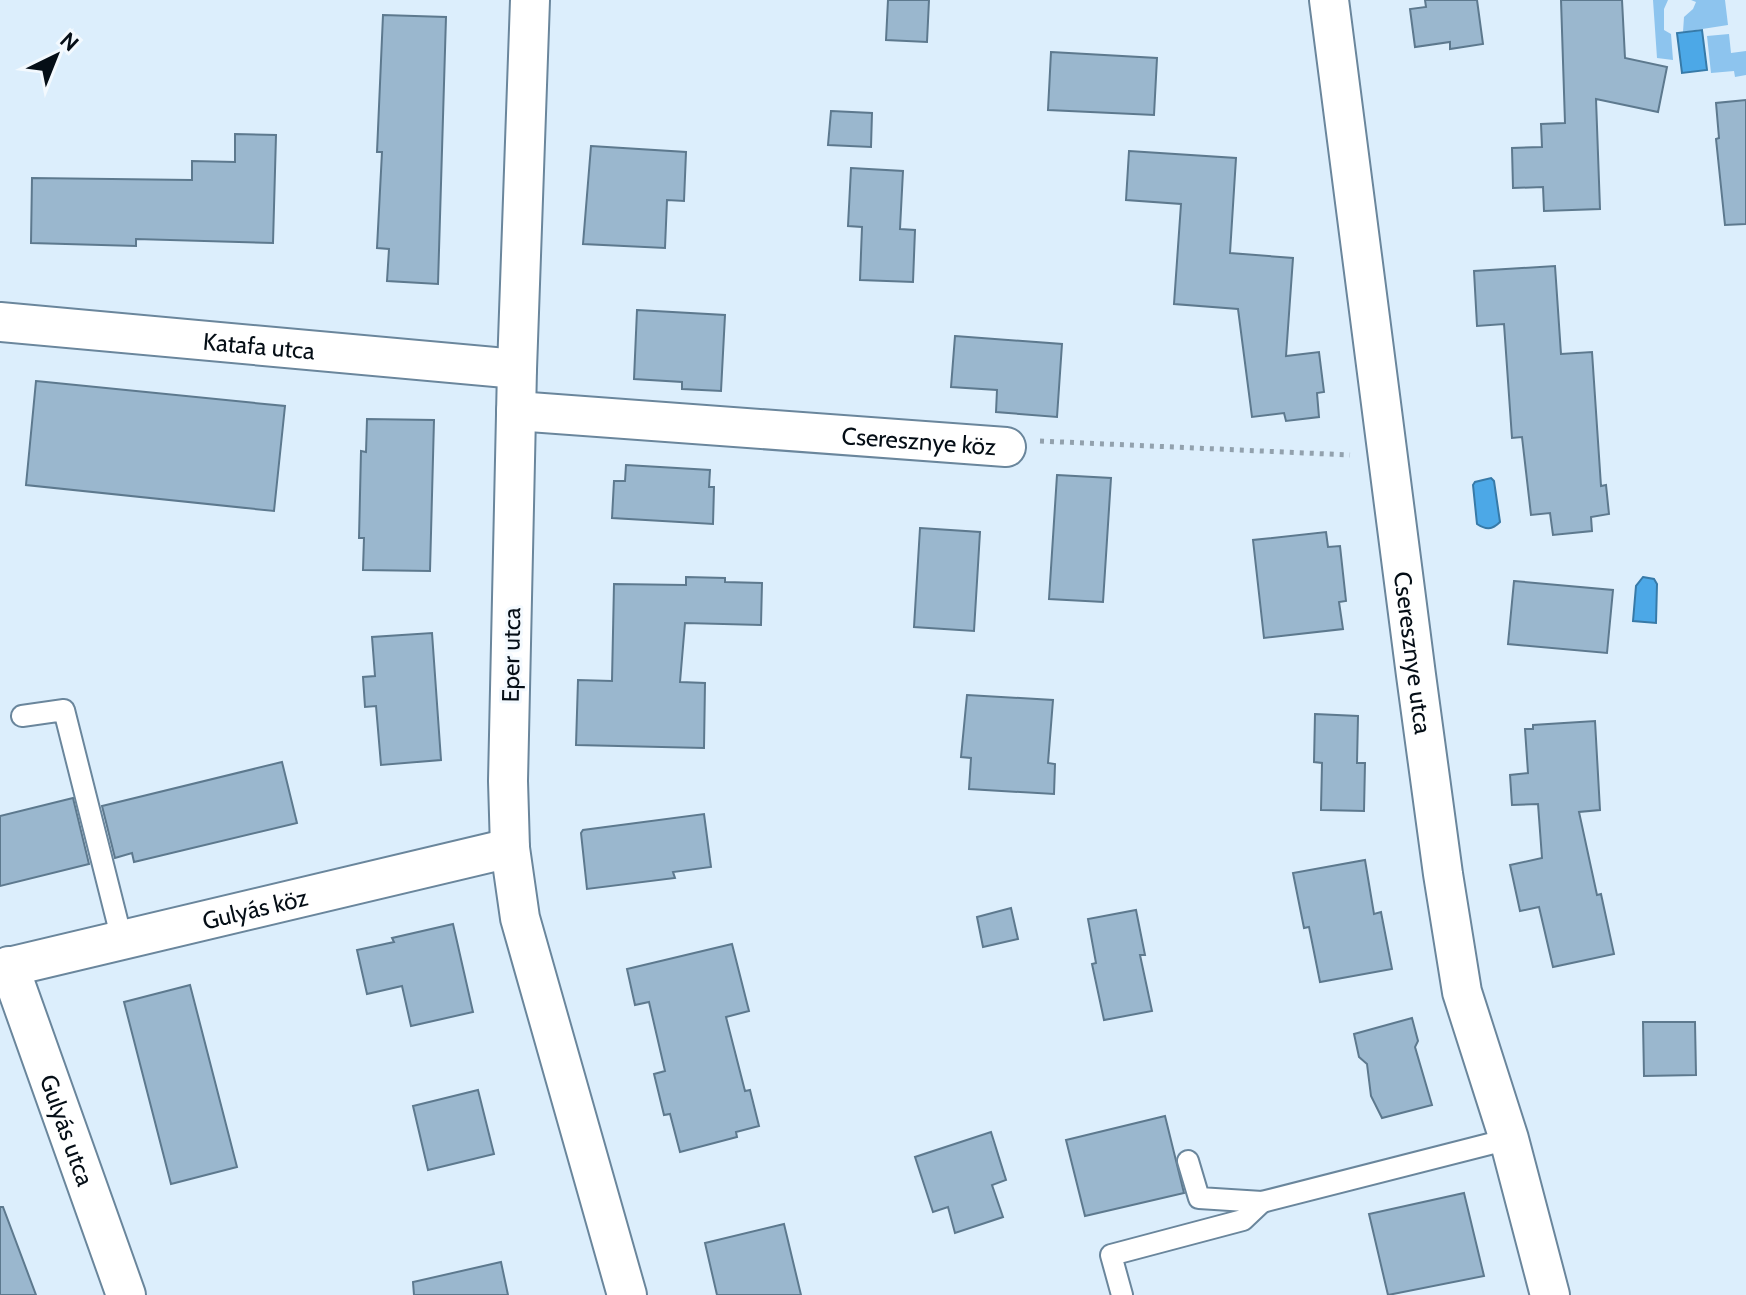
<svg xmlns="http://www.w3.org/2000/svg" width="1746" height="1295" font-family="Cabin,sans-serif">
  <rect width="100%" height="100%" fill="#dceefc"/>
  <g fill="#8dc4ee">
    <path d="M 1653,0 L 1668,0 L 1664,9 L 1664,30 L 1671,34 L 1673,60 L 1657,58 Z"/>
    <path d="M 1691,0 L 1725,0 L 1728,25 L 1683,32 L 1684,17 L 1693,9 L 1696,2 Z"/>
    <path d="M 1729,34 L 1731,53 L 1746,51 L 1746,75 L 1735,77 L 1734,71 L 1711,73 L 1707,36 Z"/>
  </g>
  <g fill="#4ca8e7" stroke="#377aa8" stroke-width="2">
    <path d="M 1702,30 L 1707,70 L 1682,73 L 1677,33 Z"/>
    <path d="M 1491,478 L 1494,481 L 1500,522 C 1492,530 1486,530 1477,524 L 1473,485 L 1475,482 Z"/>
    <path d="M 1643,577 L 1654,579 L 1657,584 L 1656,623 L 1633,621 L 1636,586 Z"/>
  </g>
  <g fill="#9ab7ce" stroke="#5d798e" stroke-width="2">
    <path d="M 888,0 L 929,0 L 927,42 L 886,40 Z"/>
    <path d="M 1425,0 L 1477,0 L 1483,44 L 1450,49 L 1450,42 L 1415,47 L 1410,9 L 1426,7 Z"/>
    <path d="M 1561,0 L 1622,0 L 1625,58 L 1667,67 L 1658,112 L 1596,99 L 1600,209 L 1544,211 L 1543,187 L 1513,188 L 1512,148 L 1542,147 L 1541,124 L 1565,123 Z"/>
    <path d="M 383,15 L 446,17 L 438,284 L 387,281 L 389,249 L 377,248 L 382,152 L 377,152 Z"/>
    <path d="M 1051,52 L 1157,58 L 1154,115 L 1048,110 Z"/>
    <path d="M 1746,100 L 1746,224 L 1725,225 L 1716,139 L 1719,138 L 1716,103 Z"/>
    <path d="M 831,111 L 872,113 L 871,147 L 828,145 Z"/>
    <path d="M 235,134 L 276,135 L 273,243 L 136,239 L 136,246 L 31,243 L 32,178 L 192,180 L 192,161 L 235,162 Z"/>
    <path d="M 591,146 L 686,152 L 684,201 L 667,200 L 665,248 L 583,244 Z"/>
    <path d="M 1129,151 L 1236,158 L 1230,253 L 1293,258 L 1286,356 L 1319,352 L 1324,392 L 1317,393 L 1319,417 L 1286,421 L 1284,413 L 1252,417 L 1238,309 L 1174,304 L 1181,204 L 1126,200 Z"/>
    <path d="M 851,168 L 903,171 L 900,229 L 915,230 L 913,282 L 860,280 L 862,227 L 848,226 Z"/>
    <path d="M 1555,266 L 1561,354 L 1592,352 L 1601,486 L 1606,485 L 1609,514 L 1591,517 L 1592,531 L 1553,535 L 1550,513 L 1531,515 L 1522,437 L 1512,438 L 1504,324 L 1477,326 L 1474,271 Z"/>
    <path d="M 637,310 L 725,315 L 721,391 L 682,389 L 682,382 L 634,379 Z"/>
    <path d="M 955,336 L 1062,344 L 1057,417 L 996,412 L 997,390 L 951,387 Z"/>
    <path d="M 36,381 L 285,406 L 274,511 L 26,485 Z"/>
    <path d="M 367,419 L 434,420 L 430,571 L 363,570 L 364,538 L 359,538 L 361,451 L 366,452 Z"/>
    <path d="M 626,465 L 710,470 L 709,487 L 714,487 L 713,524 L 612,518 L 614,481 L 625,481 Z"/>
    <path d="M 1057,475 L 1111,478 L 1103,602 L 1049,599 Z"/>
    <path d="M 920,528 L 980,532 L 974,631 L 914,627 Z"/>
    <path d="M 1326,532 L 1328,547 L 1340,546 L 1346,601 L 1339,602 L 1343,629 L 1264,638 L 1253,540 Z"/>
    <path d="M 686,577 L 725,578 L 725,582 L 762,583 L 761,625 L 685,623 L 680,682 L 705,683 L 704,748 L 576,745 L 578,680 L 612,681 L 614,584 L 686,585 Z"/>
    <path d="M 1514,581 L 1613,590 L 1607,653 L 1508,644 Z"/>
    <path d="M 432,633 L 441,760 L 381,765 L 376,706 L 365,707 L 363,677 L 375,676 L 372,637 Z"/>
    <path d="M 967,695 L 1053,700 L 1048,763 L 1055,764 L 1054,794 L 969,789 L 971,758 L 961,757 Z"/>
    <path d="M 1315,714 L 1358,716 L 1357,763 L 1365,763 L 1364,811 L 1321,810 L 1322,763 L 1314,762 Z"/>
    <path d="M 1595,721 L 1600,810 L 1579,812 L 1597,895 L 1601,894 L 1614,954 L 1553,967 L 1539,907 L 1520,911 L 1510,865 L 1542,858 L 1538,804 L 1512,805 L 1510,775 L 1528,773 L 1525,729 L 1533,729 L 1533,725 Z"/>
    <path d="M 282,762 L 297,823 L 134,862 L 132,853 L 115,858 L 102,806 Z"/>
    <path d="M 73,798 L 89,864 L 0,886 L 0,816 Z"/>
    <path d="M 704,814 L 711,867 L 673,872 L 675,878 L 587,889 L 581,833 L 583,830 Z"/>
    <path d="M 1365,860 L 1374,914 L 1381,912 L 1392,969 L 1320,982 L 1309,927 L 1304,928 L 1293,873 Z"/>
    <path d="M 1011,908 L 1018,939 L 983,947 L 977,917 Z"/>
    <path d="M 1136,910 L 1145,955 L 1140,955 L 1152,1011 L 1104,1020 L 1092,964 L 1096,963 L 1088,919 Z"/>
    <path d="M 453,924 L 473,1012 L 411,1026 L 402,986 L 367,994 L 357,950 L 394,942 L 392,938 Z"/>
    <path d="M 732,944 L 749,1011 L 726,1017 L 745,1091 L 750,1090 L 759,1126 L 736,1132 L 737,1137 L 680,1152 L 670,1114 L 664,1115 L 654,1074 L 665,1071 L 649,1002 L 635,1005 L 627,969 Z"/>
    <path d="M 190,985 L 237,1167 L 171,1184 L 124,1002 Z"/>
    <path d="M 1412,1018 L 1418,1041 L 1415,1047 L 1432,1105 L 1382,1118 L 1371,1096 L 1367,1064 L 1359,1057 L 1354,1034 Z"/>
    <path d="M 1643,1022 L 1695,1022 L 1696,1075 L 1644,1076 Z"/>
    <path d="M 478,1090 L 494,1154 L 428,1170 L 413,1106 Z"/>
    <path d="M 1165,1116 L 1184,1193 L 1085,1216 L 1066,1140 Z"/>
    <path d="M 991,1132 L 1006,1180 L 992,1185 L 1003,1217 L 955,1233 L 948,1207 L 933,1212 L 915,1157 Z"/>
    <path d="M 1464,1193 L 1484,1276 L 1388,1295 L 1369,1214 Z"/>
    <path d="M 0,1207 L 3,1207 L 36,1295 L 0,1295 Z"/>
    <path d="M 784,1224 L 801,1295 L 717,1295 L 705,1243 Z"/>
    <path d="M 501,1262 L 508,1295 L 414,1295 L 413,1282 Z"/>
  </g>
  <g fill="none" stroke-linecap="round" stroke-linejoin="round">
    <g stroke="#6a869c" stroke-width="24">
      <g id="lane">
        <path d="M 22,716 L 64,710 L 122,940"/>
        <path d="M 1188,1161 L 1199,1198 L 1262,1202 L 1509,1139"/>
        <path d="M 1122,1295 L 1111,1255 L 1243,1220 L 1262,1202"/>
      </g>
    </g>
    <g stroke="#6a869c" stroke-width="42">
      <g id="street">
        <path d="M 530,0 L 517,369 L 508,781 L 510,848 L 520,918 L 627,1295"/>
        <path id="s1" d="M 1329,0 L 1416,675 L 1443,874 L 1462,992 L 1509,1139 L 1550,1295"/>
        <path id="s2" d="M 0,322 L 517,369"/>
        <path id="s3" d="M 516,411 L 1006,447"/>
        <path id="s4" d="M 9,966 L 126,1295"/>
        <path id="s5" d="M 0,969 L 510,848"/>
      </g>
    </g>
    <path stroke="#92a1ad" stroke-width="5" stroke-dasharray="4 6" stroke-linecap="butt" d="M 1040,441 L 1350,455"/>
    <use href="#lane" stroke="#fff" stroke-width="20"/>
    <use href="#street" stroke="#fff" stroke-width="38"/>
  </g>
  <g text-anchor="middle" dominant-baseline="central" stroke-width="6" stroke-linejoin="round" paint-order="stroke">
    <g font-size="24" fill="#050e16" stroke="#f3f9fe">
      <text stroke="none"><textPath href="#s2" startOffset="260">Katafa utca</textPath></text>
      <text stroke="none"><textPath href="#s3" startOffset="404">Cseresznye köz</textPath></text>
      <text stroke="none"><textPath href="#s1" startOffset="658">Cseresznye utca</textPath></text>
      <text transform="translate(511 655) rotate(-89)">Eper utca</text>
      <text stroke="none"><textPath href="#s5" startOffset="262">Gulyás köz</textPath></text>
      <text stroke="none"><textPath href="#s4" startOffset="174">Gulyás utca</textPath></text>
    </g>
  </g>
  <g transform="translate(56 56) rotate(43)" stroke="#f3f9fe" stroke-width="6" paint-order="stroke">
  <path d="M0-6L14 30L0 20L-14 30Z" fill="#050e16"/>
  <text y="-12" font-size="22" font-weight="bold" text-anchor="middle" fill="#050e16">N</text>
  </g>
</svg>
